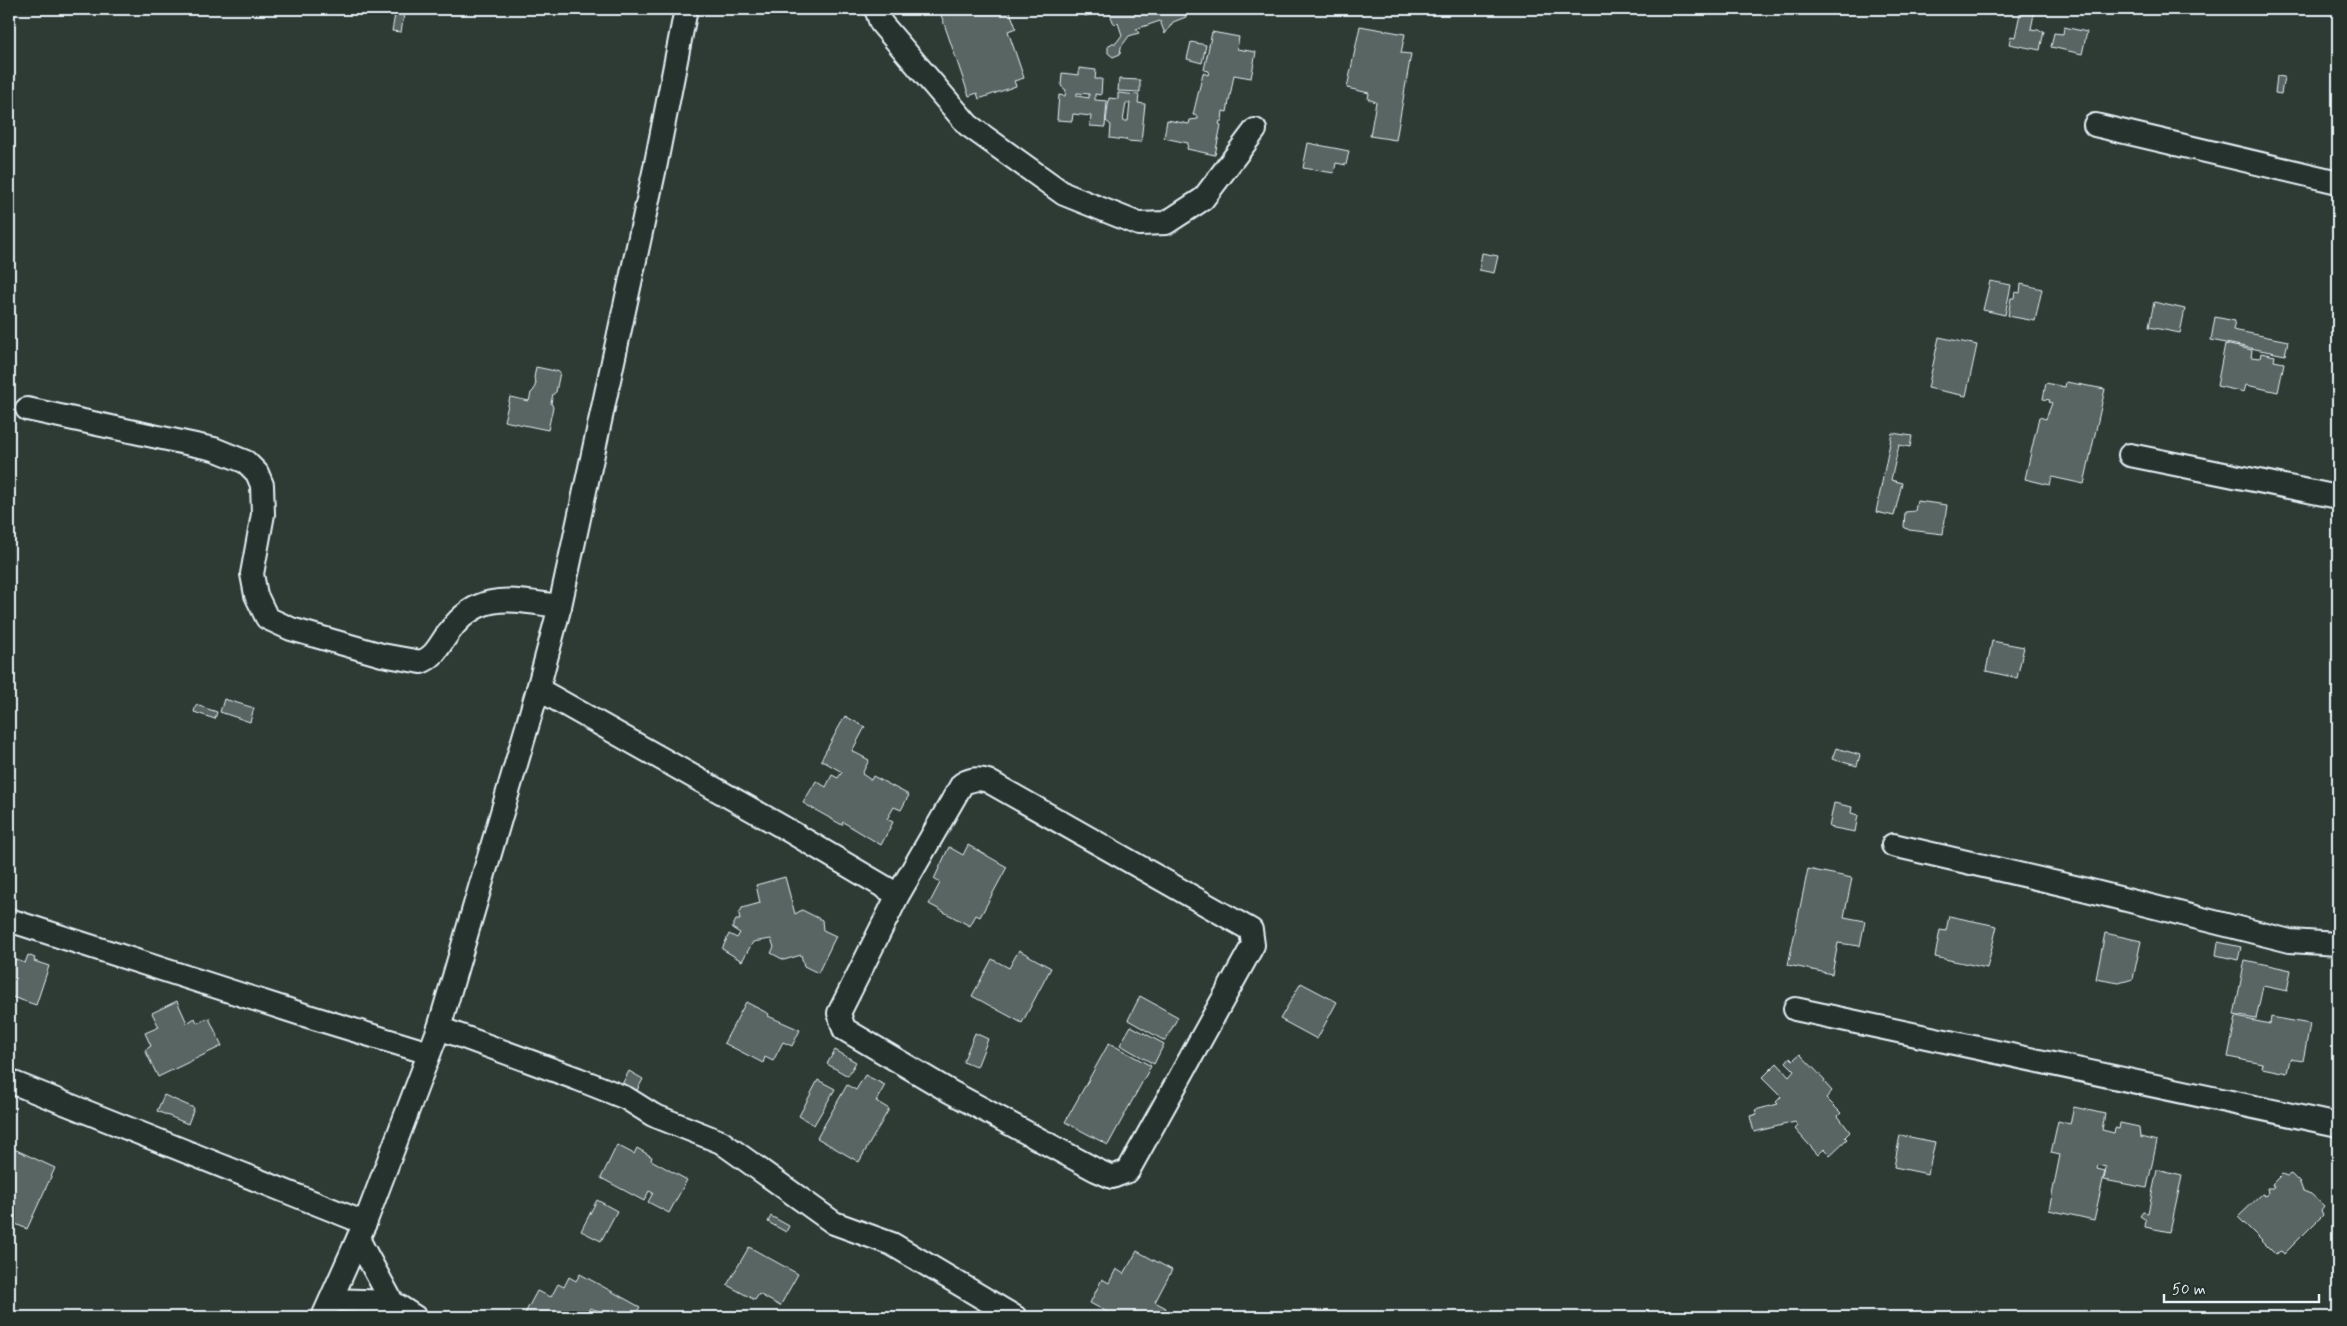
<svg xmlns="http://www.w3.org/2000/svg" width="2347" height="1326" font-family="Mynerve,sans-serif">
  <rect width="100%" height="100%" fill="#2e3b35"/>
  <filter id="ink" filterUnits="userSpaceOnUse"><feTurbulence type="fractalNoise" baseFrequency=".02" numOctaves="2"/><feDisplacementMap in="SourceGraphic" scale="10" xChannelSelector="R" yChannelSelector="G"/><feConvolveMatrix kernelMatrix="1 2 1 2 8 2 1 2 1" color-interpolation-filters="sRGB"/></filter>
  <g filter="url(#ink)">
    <g fill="#596563" stroke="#e8f1f8" fill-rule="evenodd">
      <path d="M 396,9 L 405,9 L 401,32 L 392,31 Z"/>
      <path d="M 939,9 L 1009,9 L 1016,28 L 1008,31 L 1024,78 L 1014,81 L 1016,86 L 979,99 L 977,93 L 969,96 Z"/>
      <path d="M 1082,9 L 1108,9 L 1085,16 Z"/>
      <path d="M 1108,9 L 1184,9 L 1186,17 L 1173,22 L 1165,34 L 1160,21 L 1136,29 L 1139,33 L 1129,36 L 1121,47 L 1120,54 L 1113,57 L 1108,53 L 1108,47 L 1112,43 L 1116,43 L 1122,35 L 1118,23 L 1114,24 Z"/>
      <path d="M 2021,9 L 2035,9 L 2031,29 L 2044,31 L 2040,50 L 2009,44 L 2011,36 L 2015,37 Z"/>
      <path d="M 1360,26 L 1405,34 L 1401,53 L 1411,54 L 1396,140 L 1370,136 L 1376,102 L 1368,99 L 1369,93 L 1347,88 Z"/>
      <path d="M 2064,27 L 2087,32 L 2082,54 L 2051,47 L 2054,33 L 2063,34 Z"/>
      <path d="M 1212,32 L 1239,37 L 1237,49 L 1256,52 L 1251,78 L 1234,75 L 1227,112 L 1223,111 L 1222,121 L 1220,121 L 1219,124 L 1221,125 L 1215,155 L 1187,149 L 1188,143 L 1164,138 L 1167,120 L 1189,124 L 1190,120 L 1198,119 L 1198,116 L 1193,115 L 1203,73 L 1208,75 L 1209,71 L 1204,70 Z"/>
      <path d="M 1191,42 L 1206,45 L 1202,63 L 1187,59 Z"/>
      <path d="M 1079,68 L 1096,70 L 1095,79 L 1102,79 L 1101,95 L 1095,94 L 1095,100 L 1107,101 L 1105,127 L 1090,126 L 1091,116 L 1073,114 L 1072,121 L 1057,120 L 1059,95 L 1065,96 L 1066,90 L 1061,86 L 1062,73 L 1079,75 ZM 1077,93 L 1089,94 L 1089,98 L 1077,96 Z"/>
      <path d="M 2277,76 L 2284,77 L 2281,94 L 2275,93 Z"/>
      <path d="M 1119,79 L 1140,80 L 1140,92 L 1118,91 Z"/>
      <path d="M 1118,93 L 1139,95 L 1138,103 L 1145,104 L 1141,142 L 1127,141 L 1126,138 L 1125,140 L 1110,138 L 1111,125 L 1106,121 L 1109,98 L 1118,99 ZM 1126,103 L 1130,103 L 1128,121 L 1123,121 Z"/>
      <path d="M 1308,143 L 1349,151 L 1346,165 L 1336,163 L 1334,173 L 1303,168 Z"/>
      <path d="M 1482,253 L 1498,256 L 1494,273 L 1479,270 Z"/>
      <path d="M 1990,281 L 2011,285 L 2005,315 L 1983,310 Z"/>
      <path d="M 2021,284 L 2042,289 L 2035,321 L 2008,316 L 2011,298 L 2014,298 L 2015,292 L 2020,293 Z"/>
      <path d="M 2154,302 L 2185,309 L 2180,333 L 2149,327 Z"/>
      <path d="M 2215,317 L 2235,321 L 2233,330 L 2288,341 L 2285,355 L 2211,340 Z"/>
      <path d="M 1939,337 L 1977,345 L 1966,396 L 1928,388 Z"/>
      <path d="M 2225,344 L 2252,350 L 2251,357 L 2260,358 L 2261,353 L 2275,356 L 2274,361 L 2284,363 L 2278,392 L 2246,385 L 2244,392 L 2217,386 Z"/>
      <path d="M 536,367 L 560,372 L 556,392 L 553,394 L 551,403 L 553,407 L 548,430 L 504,421 L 510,397 L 529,401 L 531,393 L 534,390 L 536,382 L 534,378 Z"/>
      <path d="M 2066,382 L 2105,389 L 2084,484 L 2052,477 L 2050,485 L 2025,479 L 2039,417 L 2046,419 L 2052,403 L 2049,402 L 2050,400 L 2043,399 L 2046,383 L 2065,387 Z"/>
      <path d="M 1892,433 L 1912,436 L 1910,447 L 1899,445 L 1891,480 L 1902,483 L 1894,516 L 1876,512 Z"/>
      <path d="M 1917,501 L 1947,505 L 1943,534 L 1909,530 L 1904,527 L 1905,512 L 1915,511 Z"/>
      <path d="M 1992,641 L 2024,647 L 2017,678 L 1986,671 Z"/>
      <path d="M 224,699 L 254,708 L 250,722 L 220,712 Z"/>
      <path d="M 196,705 L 217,712 L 215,719 L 194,712 Z"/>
      <path d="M 845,716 L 865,727 L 852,751 L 869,760 L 862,774 L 871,780 L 873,776 L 909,795 L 901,810 L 894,807 L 887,819 L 893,822 L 881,845 L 843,822 L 842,825 L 803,803 L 816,781 L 826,787 L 832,775 L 838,778 L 842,772 L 821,760 Z"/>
      <path d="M 1836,748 L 1860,755 L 1857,766 L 1832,759 Z"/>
      <path d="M 1834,803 L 1852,807 L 1851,813 L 1858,815 L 1855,832 L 1829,827 Z"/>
      <path d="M 968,845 L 1007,867 L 980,917 L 976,915 L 970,926 L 929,904 L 940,883 L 934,879 L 949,847 L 963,855 Z"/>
      <path d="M 1808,869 L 1852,878 L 1844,917 L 1865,921 L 1860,946 L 1838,943 L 1832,974 L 1788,965 Z"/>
      <path d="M 785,877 L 795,914 L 802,910 L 822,920 L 823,930 L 836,936 L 818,973 L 804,966 L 801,955 L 784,960 L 771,953 L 774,947 L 771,939 L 753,942 L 742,961 L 722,949 L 729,934 L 737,938 L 740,933 L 732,928 L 736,920 L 740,920 L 739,914 L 742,908 L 760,903 L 756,885 Z"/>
      <path d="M 1949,916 L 1997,926 L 1987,968 L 1935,957 L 1940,930 L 1946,931 Z"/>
      <path d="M 2105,933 L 2141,941 L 2133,979 L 2119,983 L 2096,979 Z"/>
      <path d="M 2218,942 L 2241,947 L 2238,960 L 2216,955 Z"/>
      <path d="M 1019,950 L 1051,968 L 1022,1023 L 972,996 L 992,959 L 1009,968 Z"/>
      <path d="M 28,955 L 35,958 L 34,961 L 49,966 L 36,1005 L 9,996 L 9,972 L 14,959 L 25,963 Z"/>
      <path d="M 2245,960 L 2291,970 L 2287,991 L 2263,986 L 2256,1019 L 2234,1015 Z"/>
      <path d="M 1301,983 L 1337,1002 L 1317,1039 L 1280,1019 Z"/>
      <path d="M 1140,996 L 1178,1017 L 1165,1041 L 1128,1020 Z"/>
      <path d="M 177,1001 L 187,1023 L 195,1018 L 197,1023 L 209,1018 L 222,1046 L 158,1077 L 145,1050 L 151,1046 L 145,1033 L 159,1027 L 152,1013 Z"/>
      <path d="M 746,1002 L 769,1014 L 768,1016 L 800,1030 L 792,1046 L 783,1042 L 773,1061 L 765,1057 L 763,1063 L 724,1043 Z"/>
      <path d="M 2236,1017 L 2270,1024 L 2271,1017 L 2310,1024 L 2303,1061 L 2290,1059 L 2287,1073 L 2262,1068 L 2263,1064 L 2228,1057 Z"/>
      <path d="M 1131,1026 L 1164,1044 L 1154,1064 L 1120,1045 Z"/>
      <path d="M 975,1033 L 988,1039 L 977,1067 L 963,1062 Z"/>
      <path d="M 1109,1043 L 1151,1066 L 1108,1145 L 1065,1122 Z"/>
      <path d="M 835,1050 L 856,1062 L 848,1076 L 827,1064 Z"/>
      <path d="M 1800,1054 L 1825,1080 L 1824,1082 L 1832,1091 L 1826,1098 L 1841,1113 L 1838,1116 L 1850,1132 L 1845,1137 L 1847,1139 L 1830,1155 L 1824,1149 L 1818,1155 L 1795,1129 L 1798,1126 L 1795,1122 L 1754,1132 L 1750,1116 L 1757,1114 L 1755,1110 L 1778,1104 L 1776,1102 L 1781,1097 L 1762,1078 L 1777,1063 L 1789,1076 L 1794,1070 L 1786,1062 L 1790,1057 L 1793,1060 Z"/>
      <path d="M 629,1071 L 643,1079 L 633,1098 L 619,1090 Z"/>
      <path d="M 865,1075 L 885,1085 L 876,1101 L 889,1109 L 859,1162 L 817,1138 L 847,1085 L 856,1090 Z"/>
      <path d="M 818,1080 L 835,1089 L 814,1125 L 799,1116 Z"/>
      <path d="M 164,1095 L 194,1108 L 188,1124 L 157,1111 Z"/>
      <path d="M 2074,1107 L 2105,1114 L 2102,1130 L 2114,1133 L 2115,1128 L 2119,1129 L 2120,1123 L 2139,1127 L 2140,1137 L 2157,1141 L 2147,1188 L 2104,1180 L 2106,1167 L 2098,1165 L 2097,1169 L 2105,1171 L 2094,1220 L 2049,1210 L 2060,1155 L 2051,1153 L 2058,1121 L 2070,1124 Z"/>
      <path d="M 1900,1135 L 1935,1142 L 1928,1174 L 1894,1167 Z"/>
      <path d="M 617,1145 L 634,1154 L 637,1148 L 652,1157 L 651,1160 L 687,1180 L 669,1213 L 648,1202 L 653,1193 L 649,1191 L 644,1201 L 601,1178 Z"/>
      <path d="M 12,1148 L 55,1168 L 27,1229 L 9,1221 L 9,1154 Z"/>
      <path d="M 2157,1170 L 2182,1176 L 2170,1232 L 2145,1227 L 2146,1220 L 2140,1216 L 2143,1212 L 2148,1213 Z"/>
      <path d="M 2282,1174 L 2287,1176 L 2291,1174 L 2300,1183 L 2303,1191 L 2311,1194 L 2324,1206 L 2321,1210 L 2323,1215 L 2284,1254 L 2281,1251 L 2275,1254 L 2238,1217 L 2262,1194 L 2266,1196 L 2268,1194 L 2267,1188 L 2274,1188 L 2272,1184 Z"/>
      <path d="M 597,1200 L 617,1211 L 601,1241 L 581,1231 Z"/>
      <path d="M 771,1216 L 789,1226 L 786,1232 L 768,1222 Z"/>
      <path d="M 749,1247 L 798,1274 L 780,1306 L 759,1294 L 755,1300 L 727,1285 Z"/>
      <path d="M 1137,1251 L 1172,1270 L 1155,1302 L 1166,1308 L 1161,1317 L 1139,1317 L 1132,1314 L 1130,1317 L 1104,1317 L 1107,1312 L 1090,1303 L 1102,1279 L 1109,1283 L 1116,1269 L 1124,1274 Z"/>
      <path d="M 580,1274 L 640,1307 L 634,1317 L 606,1317 L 603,1316 L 605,1313 L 590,1308 L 585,1317 L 523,1317 L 537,1291 L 551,1297 L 558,1284 L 564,1287 L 569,1277 L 576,1281 Z"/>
    </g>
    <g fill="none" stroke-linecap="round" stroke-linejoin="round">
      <g stroke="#e8f1f8" stroke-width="26">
        <g id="minor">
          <path d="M 876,9 L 881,23 L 968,125 L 1064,194 L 1139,224 L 1166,223 L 1203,199 L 1255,130"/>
          <path d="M 2095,125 L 2338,182"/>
          <path d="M 27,409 L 214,449 L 246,462 L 257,473 L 262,485 L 263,514 L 252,574 L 256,595 L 267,618 L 291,629 L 382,655 L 421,662 C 436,656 439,645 449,632 C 480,589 514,601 560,606"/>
          <path d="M 2130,455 L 2338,497"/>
          <path d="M 538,689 L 781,826 L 898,895 L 962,784 C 971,779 977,778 988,781 L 1251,930 L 1253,945 L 1128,1171 L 1112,1177 L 1096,1170 L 949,1091 L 844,1029 L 839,1013 L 898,895"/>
          <path d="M 1893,845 L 2083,889 L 2290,941 L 2338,944"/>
          <path d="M 9,920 L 298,1013 L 429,1053"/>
          <path d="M 1795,1009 L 2338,1125"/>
          <path d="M 439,1028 L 578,1079 L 626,1098 L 653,1115 L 721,1142 L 834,1223 L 892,1244 L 1015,1317"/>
          <path d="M 9,1081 L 365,1223"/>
          <path d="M 358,1239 L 392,1302 L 415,1317"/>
          <path d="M 331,1300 L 392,1302"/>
          <path d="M 323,1317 L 365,1223 L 439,1028 L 538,689 L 560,606 L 656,163 L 686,9"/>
        </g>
      </g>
      <use href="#minor" stroke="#26332d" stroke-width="22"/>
    </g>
  </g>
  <rect width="2347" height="1326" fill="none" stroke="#26332d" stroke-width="30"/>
  <rect x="15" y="15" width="2317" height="1296" fill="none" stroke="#e8f1f8" stroke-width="2" filter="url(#ink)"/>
  <path d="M2164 1294v8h155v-8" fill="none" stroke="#e8f1f8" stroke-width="2.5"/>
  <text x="2172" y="1294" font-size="15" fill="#e8f1f8" stroke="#26332d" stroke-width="4" paint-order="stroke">50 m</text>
</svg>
